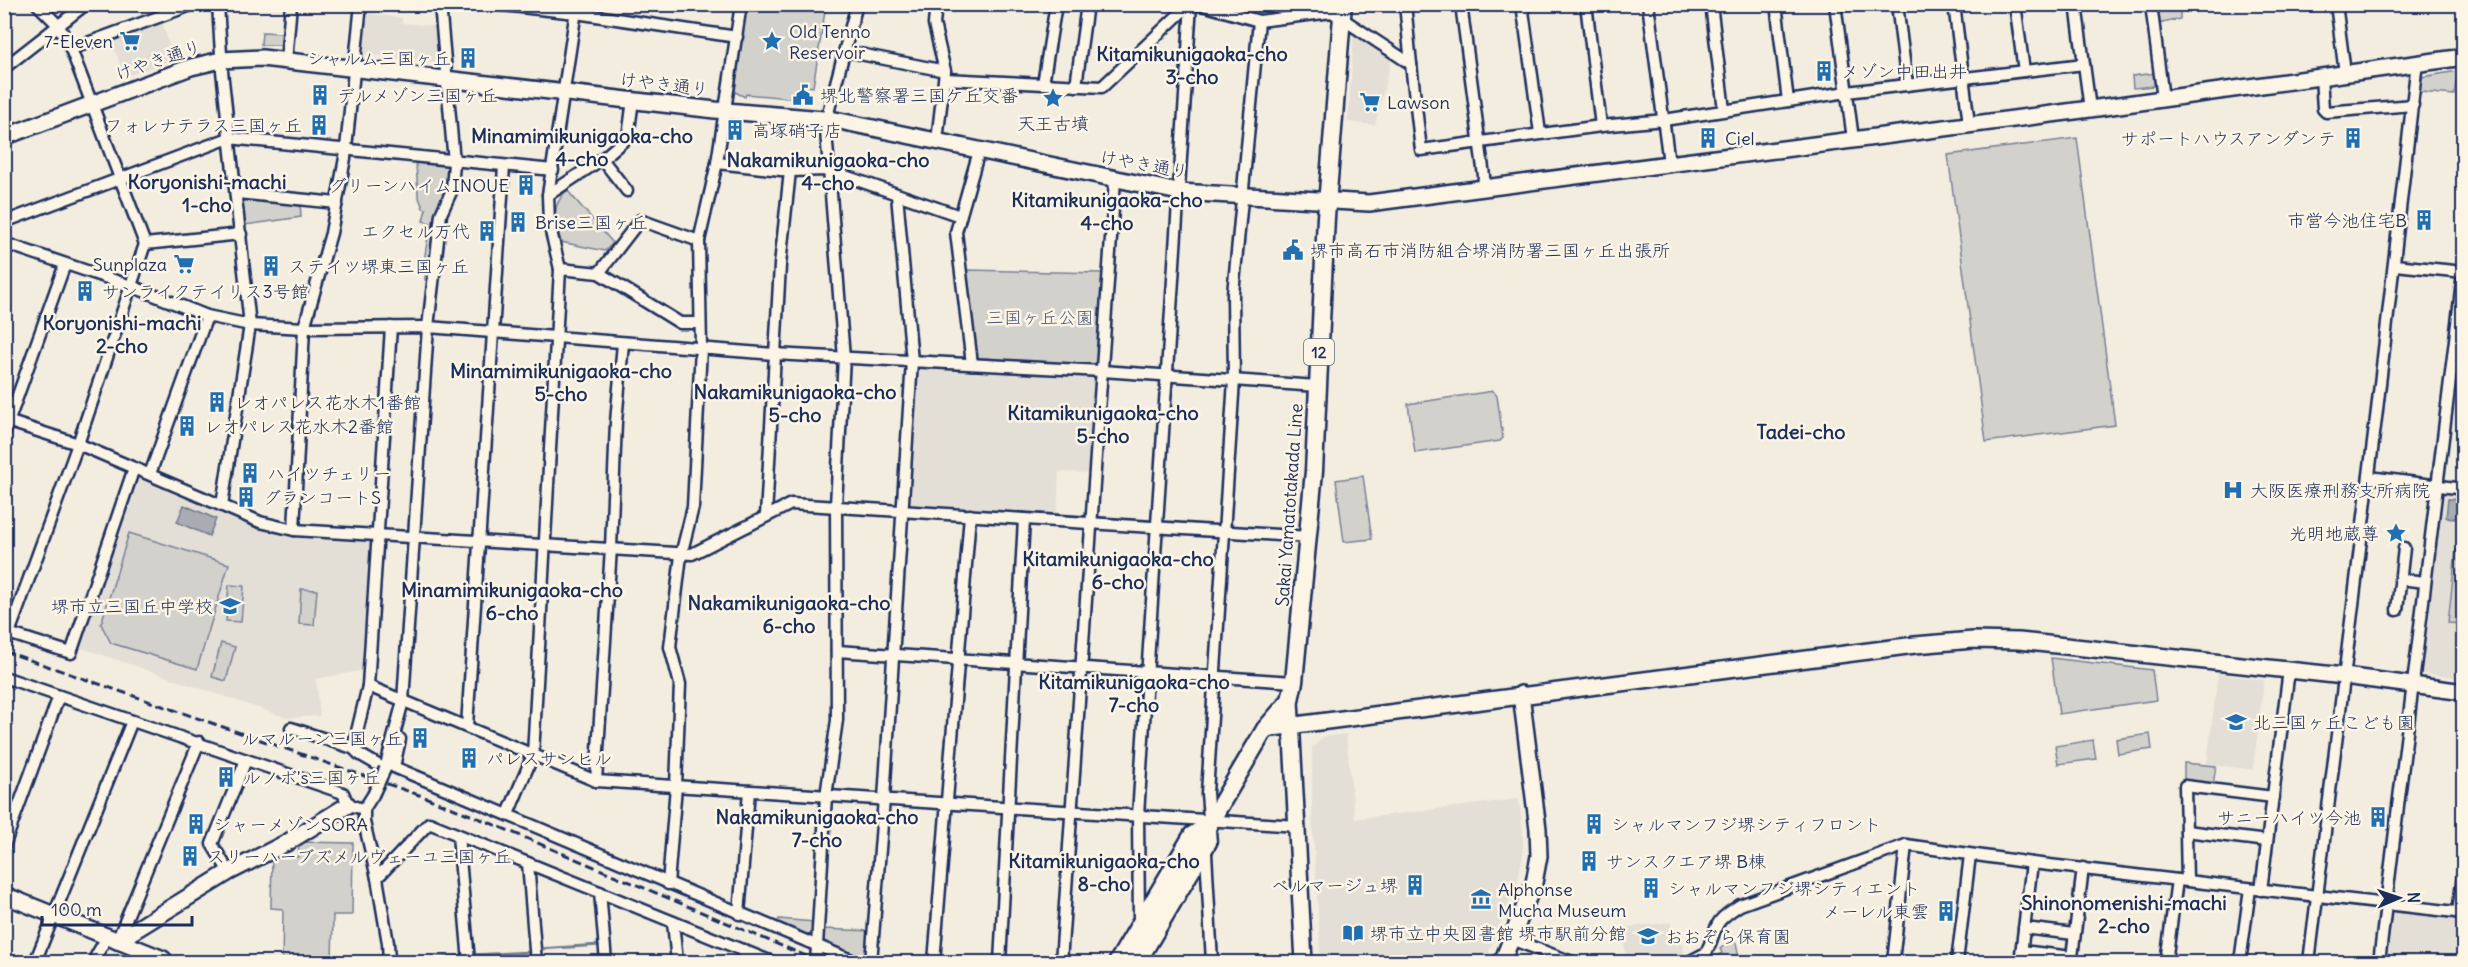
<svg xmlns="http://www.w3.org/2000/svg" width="2468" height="967" font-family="Delius,'Klee One',sans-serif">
  <rect width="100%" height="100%" fill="#f3ede0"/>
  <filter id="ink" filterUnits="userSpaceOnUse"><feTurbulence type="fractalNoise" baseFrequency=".0167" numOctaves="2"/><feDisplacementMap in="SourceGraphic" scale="12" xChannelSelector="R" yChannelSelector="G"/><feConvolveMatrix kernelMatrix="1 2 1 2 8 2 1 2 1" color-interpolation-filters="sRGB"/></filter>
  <g filter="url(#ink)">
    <g fill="#e3dfd6">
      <path d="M 364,13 L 402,18 L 402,23 L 436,26 L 440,63 L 361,54 Z"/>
      <path d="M 162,22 L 174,59 L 125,77 L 111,40 Z"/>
      <path d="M 1354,33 L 1392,57 L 1375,125 L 1348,122 Z"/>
      <path d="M 918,367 L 1096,378 L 1089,473 L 1059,472 L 1057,515 L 909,504 Z"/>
      <path d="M 141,476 L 258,527 L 292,534 L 370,539 L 373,565 L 366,670 L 316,679 L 320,716 L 287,718 L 76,646 L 135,478 Z"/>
      <path d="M 2448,492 L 2463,494 L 2463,678 L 2422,674 L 2444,496 Z"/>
      <path d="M 2218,674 L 2264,680 L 2253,770 L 2207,764 Z"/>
      <path d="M 1346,734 L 1355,819 L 1519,799 L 1523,831 L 1523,856 L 1517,882 L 1485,962 L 1321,962 L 1312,816 L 1312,748 L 1323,737 Z"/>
      <path d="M 2397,909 L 2463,917 L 2463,962 L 2387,962 L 2393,912 Z"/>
      <path d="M 1671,922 L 1674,944 L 1682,943 L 1685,955 L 1667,962 L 1627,962 L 1622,928 Z"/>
    </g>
    <g fill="#d3d1cc" stroke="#778095" stroke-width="1.5">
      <path d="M 746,5 L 826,5 L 813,87 L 800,85 L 798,99 L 746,94 L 745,97 L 735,92 Z"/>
      <path d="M 2155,5 L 2180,5 L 2180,19 L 2158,24 Z"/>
      <path d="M 262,32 L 282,33 L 281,45 L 261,45 Z"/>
      <path d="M 2458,71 L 2454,95 L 2420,92 L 2422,77 Z"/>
      <path d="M 2155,73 L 2156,82 L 2154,86 L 2133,88 L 2132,76 Z"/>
      <path d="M 2077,138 L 2115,425 L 1986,442 L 1948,155 Z"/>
      <path d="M 416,163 L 447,165 L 450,168 L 429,281 L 425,280 L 425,255 L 430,223 L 423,221 L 426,209 L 423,208 L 418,195 Z"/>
      <path d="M 567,190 L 613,243 L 605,251 L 561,242 C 555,220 550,207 567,190 Z"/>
      <path d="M 245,198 L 300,203 L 301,217 L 245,225 L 242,201 Z"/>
      <path d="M 966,270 L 1103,273 L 1097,363 L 1094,365 L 980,358 L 977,356 Z"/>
      <path d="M 1493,391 L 1497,396 L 1503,438 L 1500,441 L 1415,453 L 1408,404 Z"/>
      <path d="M 1363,476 L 1372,539 L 1344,542 L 1336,480 Z"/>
      <path d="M 129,533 L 229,564 L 197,669 L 111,643 L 101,624 Z"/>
      <path d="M 2456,550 L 2463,551 L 2463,624 L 2448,623 Z"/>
      <path d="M 229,585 L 244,586 L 241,622 L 226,621 Z"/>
      <path d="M 301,589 L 317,590 L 314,625 L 299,624 Z"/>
      <path d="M 221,643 L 235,647 L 226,681 L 212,677 Z"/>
      <path d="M 2051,658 L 2152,670 L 2156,700 L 2059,714 Z"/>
      <path d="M 2150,734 L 2152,749 L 2118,754 L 2116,739 Z"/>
      <path d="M 2093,740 L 2096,759 L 2058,764 L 2055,746 Z"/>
      <path d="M 2184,763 L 2216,766 L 2213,785 L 2187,783 L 2184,778 Z"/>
      <path d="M 302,842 L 353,843 L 352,915 L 333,915 L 332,962 L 282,962 L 283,909 L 271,908 L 272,857 L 298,857 L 299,845 Z"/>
      <path d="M 779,919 L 814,922 L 813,936 L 810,939 L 777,924 Z"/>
      <path d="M 822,929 L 871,931 L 868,959 L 865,960 L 823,944 Z"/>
      <path d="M 1732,939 L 1736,943 L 1740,962 L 1707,962 L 1722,953 L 1720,949 Z"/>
    </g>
    <g fill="#a9acb3" stroke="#707a91" stroke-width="1.5">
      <path d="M 2448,499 L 2463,500 L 2463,519 L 2446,517 Z"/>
      <path d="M 184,505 L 216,519 L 209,536 L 177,522 Z"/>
    </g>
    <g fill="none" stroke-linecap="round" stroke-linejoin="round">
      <g stroke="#707a91" stroke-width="3">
        <path d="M 539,949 L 600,945"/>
        <path d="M 471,955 L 532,952"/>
        <path d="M 406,960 L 464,956"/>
      </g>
      <g stroke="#1b2f5e" stroke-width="15">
        <g id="street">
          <path d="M 218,4 L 222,71 L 250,325 L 222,505"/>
          <path d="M 492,4 L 576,13 L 737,37"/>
          <path d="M 936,4 L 934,24 L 945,71 L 937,141"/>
          <path d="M 1199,4 L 1259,21 L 1332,12 L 1411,64 L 1421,150 L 1601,126 L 1664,120 L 1847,92 L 2084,64"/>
          <path d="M 1405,4 L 1411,64"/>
          <path d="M 1461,4 L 1484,176 L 1483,187"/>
          <path d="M 1522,4 L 1540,133"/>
          <path d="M 1586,4 L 1601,126"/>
          <path d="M 1648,4 L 1669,163"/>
          <path d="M 1711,4 L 1724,110"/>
          <path d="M 1776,4 L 1788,101"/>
          <path d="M 1835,4 L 1853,139"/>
          <path d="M 1897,4 L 1907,85"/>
          <path d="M 1954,4 L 1969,124"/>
          <path d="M 2015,4 L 2024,71"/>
          <path d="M 2076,4 L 2090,109"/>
          <path d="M 2151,4 L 2163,99"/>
          <path d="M 2336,4 L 2345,73"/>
          <path d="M 71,49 L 194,4"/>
          <path d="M 845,51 L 945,71"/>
          <path d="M 286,61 L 291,4"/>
          <path d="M 4,68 L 86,4"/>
          <path d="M 2321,76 L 2323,109 L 2326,112 L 2413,105"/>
          <path d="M 945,79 L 1102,87 L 1190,4"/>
          <path d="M 1043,84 L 1056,4"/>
          <path d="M 1076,86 L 1087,4"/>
          <path d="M 602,159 L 627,191"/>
          <path d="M 717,163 L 790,171 L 828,170 L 960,216"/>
          <path d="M 237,193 L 337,203"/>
          <path d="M 548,195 L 602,159 L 628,137 L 633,100"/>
          <path d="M 4,222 L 229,138 L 553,170"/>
          <path d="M 4,243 L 131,286 L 207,316 L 250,325 L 304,328 L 428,327 L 774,354 L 1102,371 L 1317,386"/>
          <path d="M 145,244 L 241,234"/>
          <path d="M 2395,265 L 2464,272"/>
          <path d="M 560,269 L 549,223 L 548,195 L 577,4"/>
          <path d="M 599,273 L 680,323 L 700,323"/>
          <path d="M 391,327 L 368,686 L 353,748 L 359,754 L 385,769 L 403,701 L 428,327 L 441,214 L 452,190 L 454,162 L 440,4"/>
          <path d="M 972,364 L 956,232 L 979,151"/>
          <path d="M 4,420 L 78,444 L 260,522 L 294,530 L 692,554 L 791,504 L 1309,537"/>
          <path d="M 4,434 L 65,264"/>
          <path d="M 150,474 L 207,316"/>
          <path d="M 2369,477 L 2464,489"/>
          <path d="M 766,516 L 780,265 L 790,171"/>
          <path d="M 294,530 L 304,328 L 331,233 L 345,158 L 361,4"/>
          <path d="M 2400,579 L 2425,582"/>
          <path d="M 2397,610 L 2404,548"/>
          <path d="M 5,632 L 71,653 L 134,468"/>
          <path d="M 4,647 L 78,444 L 145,244 L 71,49 L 59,26 L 37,4"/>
          <path d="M 837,651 L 1294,682"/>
          <path d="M 4,677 L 343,793 L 348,805 L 364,809"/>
          <path d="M 368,686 L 596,781 L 1298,826"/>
          <path d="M 467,726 L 504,166"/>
          <path d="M 291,728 L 353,748"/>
          <path d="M 400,739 L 394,767 L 856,962"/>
          <path d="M 596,781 L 611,548 L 616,422 L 623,343"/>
          <path d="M 373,795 L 364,809 L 364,822 L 377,878 L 388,943 L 389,962"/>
          <path d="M 508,814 L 533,755 L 560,269 L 599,273 L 640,220 L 699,241"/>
          <path d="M 2186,831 L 2267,841"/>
          <path d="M 458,835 L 469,962"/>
          <path d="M 4,846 L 59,696"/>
          <path d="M 1206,853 L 1212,962"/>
          <path d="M 528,863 L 536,962"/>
          <path d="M 229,872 L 212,844 L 246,760"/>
          <path d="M 377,878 L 429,823 L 772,962"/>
          <path d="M 2187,881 L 2185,786 L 2273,797"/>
          <path d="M 668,884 L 676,786 L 680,684 L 670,647 L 681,555 L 693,507 L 701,347 L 699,241 L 717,163 L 741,4"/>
          <path d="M 2261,890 L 2289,670"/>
          <path d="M 600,892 L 606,962"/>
          <path d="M 2458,913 L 2464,867"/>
          <path d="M 739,914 L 749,791"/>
          <path d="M 673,922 L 677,962"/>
          <path d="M 1139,922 L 1138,815 L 1191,4"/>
          <path d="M 2024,928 L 2074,934"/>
          <path d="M 1511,939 L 1572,962"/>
          <path d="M 117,941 L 199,742"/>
          <path d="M 744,950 L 745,962"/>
          <path d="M 2022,951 L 2072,957 L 2083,868"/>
          <path d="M 35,962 L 132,721"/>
          <path d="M 96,962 L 96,956 L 107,937"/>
          <path d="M 816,962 L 826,796 L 837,720 L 836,505 L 844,358 L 826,131 L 829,109 L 857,4"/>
          <path d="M 871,962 L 884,799 L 912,361 L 897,195"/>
          <path d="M 934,962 L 970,515"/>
          <path d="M 1000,962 L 1024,519"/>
          <path d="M 1061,962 L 1115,180"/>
          <path d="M 1114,962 L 1190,833 L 1208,822"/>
          <path d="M 1141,962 L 1211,843 L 1207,793 L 1234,380 L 1233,294 L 1259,21"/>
          <path d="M 1689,962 L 1706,953 C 1719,926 1710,924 1740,905 L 1906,845 L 2032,863 L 2464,913"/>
          <path d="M 1893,962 L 1906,845"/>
          <path d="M 1957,962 L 1970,855"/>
          <path d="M 2020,962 L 2032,863"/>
          <path d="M 2166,962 L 2177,880"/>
          <path d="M 2240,962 L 2250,889"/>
          <path d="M 2309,962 L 2377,410 L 2417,62"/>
          <path d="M 2379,962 L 2464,266"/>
        </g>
      </g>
      <g stroke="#1b2f5e" stroke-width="20">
        <g id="secondary">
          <path d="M 4,137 L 191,67 L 221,60 L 262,58 L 715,110 L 835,120 L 1179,192 L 1369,203 L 2090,109 L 2464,57"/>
          <path d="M 1290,700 L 1304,962"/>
          <path d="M 1265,729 L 1915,645 L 1973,640 L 2019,641 L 2344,676 L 2464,692"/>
          <path d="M 4,895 L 163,959 L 164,962"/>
          <path d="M 117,941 L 229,872 L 288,842 L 348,805"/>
          <path d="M 1502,962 L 1534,883 L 1539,856 L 1538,829 L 1521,694"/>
        </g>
      </g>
      <g stroke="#1b2f5e" stroke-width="21">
        <path id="primary" d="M 1128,962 L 1265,729 L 1290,700 L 1294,682 L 1314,471 L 1326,217 L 1343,4"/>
      </g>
      <use href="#street" stroke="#fcf5e5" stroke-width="10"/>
      <use href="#secondary" stroke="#fcf5e5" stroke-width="15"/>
      <use href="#primary" stroke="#fcf5e5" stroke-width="16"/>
      <path stroke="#1b2f5e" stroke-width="3" stroke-dasharray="9 4.5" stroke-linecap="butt" d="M 4,651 L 422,796 L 483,820 L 820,962"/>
      <g stroke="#1b2f5e" stroke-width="15" stroke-linecap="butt">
        <path id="street-bridge" d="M 373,795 L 385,769"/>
      </g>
      <use href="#street-bridge" stroke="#fcf5e5" stroke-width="10"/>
    </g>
  </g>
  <defs>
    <g id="supermarket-bare" transform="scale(1.62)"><path d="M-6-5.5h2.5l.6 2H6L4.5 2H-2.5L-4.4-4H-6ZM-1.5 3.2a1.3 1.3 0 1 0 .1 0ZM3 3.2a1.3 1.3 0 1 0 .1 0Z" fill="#1f6fb2" stroke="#fcf5e5" stroke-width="2.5" paint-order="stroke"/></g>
    <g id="sight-bare" transform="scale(1.62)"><path d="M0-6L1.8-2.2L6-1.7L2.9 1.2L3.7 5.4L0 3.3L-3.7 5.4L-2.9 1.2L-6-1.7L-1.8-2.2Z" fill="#1f6fb2" stroke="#fcf5e5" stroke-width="2.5" paint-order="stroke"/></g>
    <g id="building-bare" transform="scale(1.62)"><path d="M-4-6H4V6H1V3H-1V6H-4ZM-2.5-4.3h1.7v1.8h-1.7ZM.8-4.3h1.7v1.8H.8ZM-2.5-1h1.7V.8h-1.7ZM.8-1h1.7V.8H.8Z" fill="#1f6fb2" stroke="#fcf5e5" stroke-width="2.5" paint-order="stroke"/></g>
    <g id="civic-bare" transform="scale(1.62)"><path d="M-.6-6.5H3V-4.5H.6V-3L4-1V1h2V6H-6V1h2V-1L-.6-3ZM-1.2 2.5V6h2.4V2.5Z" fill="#1f6fb2" stroke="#fcf5e5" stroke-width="2.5" paint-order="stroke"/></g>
    <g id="hospital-bare" transform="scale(1.62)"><path d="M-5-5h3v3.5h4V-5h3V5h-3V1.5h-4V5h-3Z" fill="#1f6fb2" stroke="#fcf5e5" stroke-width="2.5" paint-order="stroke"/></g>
    <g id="school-bare" transform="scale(1.62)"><path d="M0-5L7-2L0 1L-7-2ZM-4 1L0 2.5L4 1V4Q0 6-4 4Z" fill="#1f6fb2" stroke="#fcf5e5" stroke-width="2.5" paint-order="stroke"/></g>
    <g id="museum-bare" transform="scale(1.62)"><path d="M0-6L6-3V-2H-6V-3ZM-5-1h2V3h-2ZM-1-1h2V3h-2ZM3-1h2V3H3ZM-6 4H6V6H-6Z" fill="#1f6fb2" stroke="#fcf5e5" stroke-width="2.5" paint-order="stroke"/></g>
    <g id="library-bare" transform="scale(1.62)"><path d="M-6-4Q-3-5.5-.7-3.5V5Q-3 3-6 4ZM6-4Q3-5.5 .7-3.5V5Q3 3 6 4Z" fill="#1f6fb2" stroke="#fcf5e5" stroke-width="2.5" paint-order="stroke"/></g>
  </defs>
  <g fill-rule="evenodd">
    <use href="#supermarket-bare" x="130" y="41"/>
    <use href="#sight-bare" x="772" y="41"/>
    <use href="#building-bare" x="468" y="58"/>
    <use href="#building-bare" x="1824" y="71"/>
    <use href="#building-bare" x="320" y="95"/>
    <use href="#civic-bare" x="803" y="95"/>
    <use href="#sight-bare" x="1053" y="98"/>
    <use href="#supermarket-bare" x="1370" y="102"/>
    <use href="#building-bare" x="319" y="125"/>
    <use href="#building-bare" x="735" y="130"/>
    <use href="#building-bare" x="1708" y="138"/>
    <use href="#building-bare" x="2353" y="138"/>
    <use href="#building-bare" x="526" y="185"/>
    <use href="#building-bare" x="2424" y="220"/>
    <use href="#building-bare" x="518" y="222"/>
    <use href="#building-bare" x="487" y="231"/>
    <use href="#civic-bare" x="1293" y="250"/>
    <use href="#supermarket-bare" x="184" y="264"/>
    <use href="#building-bare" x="271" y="266"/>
    <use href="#building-bare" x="85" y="291"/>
    <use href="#building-bare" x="217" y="402"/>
    <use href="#building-bare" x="187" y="426"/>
    <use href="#building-bare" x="250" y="473"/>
    <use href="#hospital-bare" x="2233" y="490"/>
    <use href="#building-bare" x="246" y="497"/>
    <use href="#sight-bare" x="2396" y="533"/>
    <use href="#school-bare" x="230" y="606"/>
    <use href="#school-bare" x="2236" y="722"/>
    <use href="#building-bare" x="420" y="738"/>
    <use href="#building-bare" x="469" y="758"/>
    <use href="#building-bare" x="226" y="777"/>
    <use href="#building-bare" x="2378" y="817"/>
    <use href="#building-bare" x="196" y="824"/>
    <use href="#building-bare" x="1594" y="824"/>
    <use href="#building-bare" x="190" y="856"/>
    <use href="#building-bare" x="1589" y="861"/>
    <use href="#building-bare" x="1415" y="885"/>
    <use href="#building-bare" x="1651" y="888"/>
    <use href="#museum-bare" x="1481" y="899"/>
    <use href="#building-bare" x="1946" y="911"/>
    <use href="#library-bare" x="1353" y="933"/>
    <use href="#school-bare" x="1648" y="936"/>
  </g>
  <g text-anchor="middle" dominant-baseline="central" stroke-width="5" stroke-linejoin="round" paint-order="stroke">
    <rect fill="#fcf5e5" stroke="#5e6a86" stroke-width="1.5" x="1304" y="339" width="30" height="26" rx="4.5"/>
    <g font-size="16" font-weight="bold" fill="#1b2f5e">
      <text x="1319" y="352">12</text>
    </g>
    <g font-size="18" fill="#1b2f5e" stroke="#fcf5e5" text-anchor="start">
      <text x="789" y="31">Old Tenno<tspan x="789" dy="21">Reservoir</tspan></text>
      <text x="113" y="41" text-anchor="end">7-Eleven</text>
      <text x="451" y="58" text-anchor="end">シャルム三国ヶ丘</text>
      <text x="1841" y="71">メゾン中田出井</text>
      <text x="337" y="95">デルメゾン三国ヶ丘</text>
      <text x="820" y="95">堺北警察署三国ケ丘交番</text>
      <text x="1387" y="102">Lawson</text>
      <text x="1053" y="123" text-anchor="middle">天王古墳</text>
      <text x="302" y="125" text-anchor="end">フォレナテラス三国ヶ丘</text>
      <text x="752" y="130">高塚硝子店</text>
      <text x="1725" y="138">Ciel</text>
      <text x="2336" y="138" text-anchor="end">サポートハウスアンダンテ</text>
      <text x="509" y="185" text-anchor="end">グリーンハイムINOUE</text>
      <text x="2407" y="220" text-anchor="end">市営今池住宅B</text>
      <text x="535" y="222">Brise三国ヶ丘</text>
      <text x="470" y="231" text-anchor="end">エクセル万代</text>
      <text x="1310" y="250">堺市高石市消防組合堺消防署三国ヶ丘出張所</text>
      <text x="167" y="264" text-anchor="end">Sunplaza</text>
      <text x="288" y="266">ステイツ堺東三国ヶ丘</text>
      <text x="102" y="291">サンライクテイリス3号館</text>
      <text x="234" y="402">レオパレス花水木1番館</text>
      <text x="204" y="426">レオパレス花水木2番館</text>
      <text x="267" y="473">ハイツチェリー</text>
      <text x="2250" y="490">大阪医療刑務支所病院</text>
      <text x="263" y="497">グランコートS</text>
      <text x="2379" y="533" text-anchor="end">光明地蔵尊</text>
      <text x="213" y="606" text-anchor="end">堺市立三国丘中学校</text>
      <text x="2253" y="722">北三国ヶ丘こども園</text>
      <text x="403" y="738" text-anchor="end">ルマルーン三国ヶ丘</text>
      <text x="486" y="758">パレスサンヒル</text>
      <text x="243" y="777">ルノボ's三国ヶ丘</text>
      <text x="2361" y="817" text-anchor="end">サニーハイツ今池</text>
      <text x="213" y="824">シャーメゾンSORA</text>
      <text x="1611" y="824">シャルマンフジ堺シティフロント</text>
      <text x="207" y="856">スリーハーブズメルヴェーユ三国ヶ丘</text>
      <text x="1606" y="861">サンスクエア堺 B棟</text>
      <text x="1398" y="885" text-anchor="end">ベルマージュ堺</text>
      <text x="1668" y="888">シャルマンフジ堺シティエント</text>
      <text x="1498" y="889">Alphonse<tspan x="1498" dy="21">Mucha Museum</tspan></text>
      <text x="1929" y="911" text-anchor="end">メーレル東雲</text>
      <text x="1370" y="933">堺市立中央図書館 堺市駅前分館</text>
      <text x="1665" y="936">おおぞら保育園</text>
    </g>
    <g font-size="18" fill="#1b2f5e" stroke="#fcf5e5">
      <text transform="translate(158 60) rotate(-19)">けやき通り</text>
      <text transform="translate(664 84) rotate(7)">けやき通り</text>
      <text transform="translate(1144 164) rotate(10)">けやき通り</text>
      <text transform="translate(1289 505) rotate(-86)">Sakai Yamatotakada Line</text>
    </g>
    <g font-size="18" fill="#49587a" stroke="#fcf5e5">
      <text x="1040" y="317">三国ヶ丘公園</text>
    </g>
    <g font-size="20" font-weight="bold" fill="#1b2f5e" stroke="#fcf5e5">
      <text x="1192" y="53">Kitamikunigaoka-cho<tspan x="1192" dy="23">3-cho</tspan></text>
      <text x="582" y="135">Minamimikunigaoka-cho<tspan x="582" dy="23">4-cho</tspan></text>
      <text x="828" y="159">Nakamikunigaoka-cho<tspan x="828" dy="23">4-cho</tspan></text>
      <text x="207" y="181">Koryonishi-machi<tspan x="207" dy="23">1-cho</tspan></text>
      <text x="1107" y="199">Kitamikunigaoka-cho<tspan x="1107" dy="23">4-cho</tspan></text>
      <text x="122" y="322">Koryonishi-machi<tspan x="122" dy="23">2-cho</tspan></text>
      <text x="561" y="370">Minamimikunigaoka-cho<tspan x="561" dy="23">5-cho</tspan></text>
      <text x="795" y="391">Nakamikunigaoka-cho<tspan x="795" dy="23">5-cho</tspan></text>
      <text x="1103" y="412">Kitamikunigaoka-cho<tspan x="1103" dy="23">5-cho</tspan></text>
      <text x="1801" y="431">Tadei-cho</text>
      <text x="1118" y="558">Kitamikunigaoka-cho<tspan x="1118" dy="23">6-cho</tspan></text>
      <text x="512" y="589">Minamimikunigaoka-cho<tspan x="512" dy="23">6-cho</tspan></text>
      <text x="789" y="602">Nakamikunigaoka-cho<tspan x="789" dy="23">6-cho</tspan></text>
      <text x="1134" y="681">Kitamikunigaoka-cho<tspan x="1134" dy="23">7-cho</tspan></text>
      <text x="817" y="816">Nakamikunigaoka-cho<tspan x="817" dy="23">7-cho</tspan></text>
      <text x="1104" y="860">Kitamikunigaoka-cho<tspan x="1104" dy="23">8-cho</tspan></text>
      <text x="2124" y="902">Shinonomenishi-machi<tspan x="2124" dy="23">2-cho</tspan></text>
    </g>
  </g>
  <rect width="2468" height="967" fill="none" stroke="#fcf5e5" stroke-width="24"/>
  <rect x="12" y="12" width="2444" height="943" fill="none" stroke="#1b2f5e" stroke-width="2" filter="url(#ink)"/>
  <g transform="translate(2399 898) rotate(88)" stroke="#fcf5e5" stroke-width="4.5" paint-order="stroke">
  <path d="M0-4.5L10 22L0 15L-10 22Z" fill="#1b2f5e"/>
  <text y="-9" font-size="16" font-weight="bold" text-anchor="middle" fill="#1b2f5e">N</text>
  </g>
  <path d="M42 916v9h150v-9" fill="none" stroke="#1b2f5e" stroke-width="3"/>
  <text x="51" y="916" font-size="18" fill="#1b2f5e" stroke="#fcf5e5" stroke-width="4.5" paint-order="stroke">100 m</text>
</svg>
